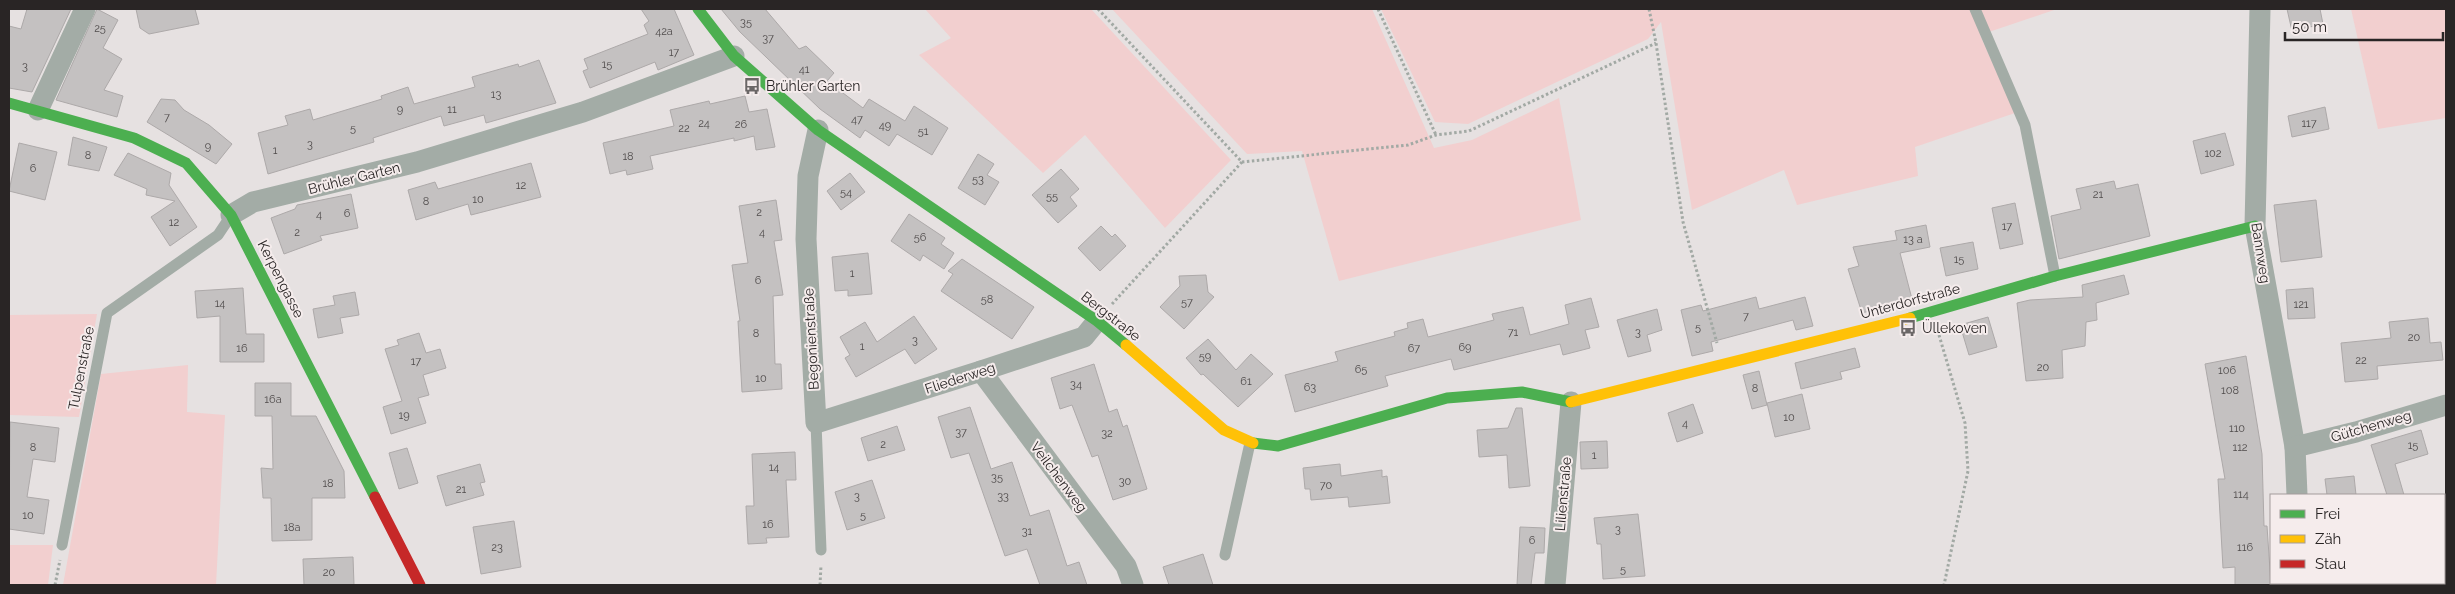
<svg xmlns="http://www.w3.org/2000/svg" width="2455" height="594" font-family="Raleway,sans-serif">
  <rect width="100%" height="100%" fill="#e6e1e1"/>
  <g fill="#f2cfcf">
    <path d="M 925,9 L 1091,9 L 1231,160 L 1165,228 L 1085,135 L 1043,173 L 919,55 L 951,38 Z"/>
    <path d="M 1112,9 L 1372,9 L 1434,148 L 1472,140 L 1559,98 L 1581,220 L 1339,281 L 1302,151 L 1247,154 Z"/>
    <path d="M 1381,9 L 2057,9 L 1980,35 L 2015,113 L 1915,147 L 1918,176 L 1797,205 L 1784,170 L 1692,210 L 1661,22 L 1648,39 L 1468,124 L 1435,122 Z"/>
    <path d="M 2351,9 L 2446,9 L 2446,118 L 2378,129 Z"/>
    <path d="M 97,314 L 79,417 L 9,415 L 9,315 Z"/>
    <path d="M 188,365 L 187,412 L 225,415 L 216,585 L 63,585 L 101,374 Z"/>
    <path d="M 9,545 L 53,545 L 48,585 L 9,585 Z"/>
  </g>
  <g fill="#c4c1c1" stroke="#ada9a9">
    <path d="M 27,9 L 71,9 L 32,92 L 9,88 L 9,26 L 21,29 Z"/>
    <path d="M 97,9 L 118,20 L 103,48 L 122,59 L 104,90 L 123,96 L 117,117 L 56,100 Z"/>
    <path d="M 136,9 L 195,9 L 199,24 L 149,34 L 140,28 Z"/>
    <path d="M 641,9 L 674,9 L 694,55 L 658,70 L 655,62 L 590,88 L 583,71 L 588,69 L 584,59 L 648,34 L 644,25 L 649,21 Z"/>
    <path d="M 721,9 L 765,9 L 799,49 L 806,46 L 834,73 L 827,81 L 863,108 L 869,99 L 905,121 L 914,106 L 948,128 L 932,155 L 897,134 L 889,146 L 865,130 L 860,138 L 820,109 L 740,32 Z"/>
    <path d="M 2287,9 L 2320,9 L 2323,24 L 2292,31 Z"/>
    <path d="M 539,60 L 556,103 L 486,123 L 484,115 L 444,126 L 441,116 L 373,138 L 374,142 L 268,174 L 258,133 L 288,125 L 285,116 L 310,109 L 313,120 L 382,99 L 381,96 L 408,87 L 414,104 L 475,87 L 472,77 L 518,64 L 519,67 Z"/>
    <path d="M 745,96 L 749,112 L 767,109 L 775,147 L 756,150 L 754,136 L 734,141 L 734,138 L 650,156 L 653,169 L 627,175 L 626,170 L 610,174 L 603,143 L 674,126 L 670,110 L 709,101 L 710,104 Z"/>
    <path d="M 161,99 L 175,100 L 184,110 L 209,125 L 232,144 L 216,164 L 147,122 Z"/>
    <path d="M 2325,107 L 2329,129 L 2292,137 L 2288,116 Z"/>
    <path d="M 2225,133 L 2234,165 L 2201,174 L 2193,141 Z"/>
    <path d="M 73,137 L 107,147 L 99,171 L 68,165 Z"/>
    <path d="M 19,143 L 57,152 L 45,200 L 9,191 Z"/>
    <path d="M 128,153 L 171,173 L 169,185 L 197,227 L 170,246 L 151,217 L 175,201 L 146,195 L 147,189 L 114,175 Z"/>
    <path d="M 978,154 L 994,164 L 987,175 L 999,182 L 985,205 L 958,188 Z"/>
    <path d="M 531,163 L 541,197 L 471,215 L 468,204 L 416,220 L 408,190 L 435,182 L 438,189 Z"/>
    <path d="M 1061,169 L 1079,189 L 1070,197 L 1077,206 L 1058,223 L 1032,195 Z"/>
    <path d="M 850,173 L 865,192 L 841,210 L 827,191 Z"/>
    <path d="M 2114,181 L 2116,189 L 2138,184 L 2150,236 L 2059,259 L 2051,216 L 2081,209 L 2076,189 Z"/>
    <path d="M 351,194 L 358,228 L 320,236 L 322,240 L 284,254 L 271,218 L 295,209 L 297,205 Z"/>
    <path d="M 776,200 L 782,240 L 774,241 L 783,295 L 773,296 L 775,364 L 781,364 L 782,389 L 742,392 L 738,321 L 740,321 L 732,265 L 748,263 L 739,206 Z"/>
    <path d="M 2316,200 L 2322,257 L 2281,262 L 2274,205 Z"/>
    <path d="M 2015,203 L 2023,244 L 2000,249 L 1992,208 Z"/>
    <path d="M 909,214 L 945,238 L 941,244 L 954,253 L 944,269 L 923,255 L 920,261 L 891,241 Z"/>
    <path d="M 1926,225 L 1930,247 L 1900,253 L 1912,299 L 1862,313 L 1848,269 L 1859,266 L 1853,247 L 1897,240 L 1895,231 Z"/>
    <path d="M 1101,226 L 1112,237 L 1115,234 L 1126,246 L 1100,271 L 1078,248 Z"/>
    <path d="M 1973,242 L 1978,269 L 1946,276 L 1940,248 Z"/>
    <path d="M 868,253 L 872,294 L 848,296 L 848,290 L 835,291 L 832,257 Z"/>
    <path d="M 962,259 L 1034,307 L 1012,339 L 941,291 L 953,274 L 948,271 Z"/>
    <path d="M 1206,275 L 1208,292 L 1214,297 L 1184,329 L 1160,307 L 1180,286 L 1179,276 Z"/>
    <path d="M 2124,275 L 2129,294 L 2096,303 L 2097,320 L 2086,322 L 2085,346 L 2062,350 L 2063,378 L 2026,381 L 2017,303 L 2030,300 L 2083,297 L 2082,285 Z"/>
    <path d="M 243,288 L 246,334 L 264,334 L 264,362 L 220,362 L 220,316 L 197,318 L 195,291 Z"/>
    <path d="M 2313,288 L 2315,318 L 2288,319 L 2286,290 Z"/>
    <path d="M 355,292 L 359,315 L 340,318 L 343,333 L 318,338 L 313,309 L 335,305 L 333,296 Z"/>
    <path d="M 1756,297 L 1759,309 L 1805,297 L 1813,326 L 1796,330 L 1793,320 L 1711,342 L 1713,351 L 1692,356 L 1681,310 L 1701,305 L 1703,311 Z"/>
    <path d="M 1591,298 L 1599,327 L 1585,330 L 1590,348 L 1563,355 L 1560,344 L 1454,370 L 1451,359 L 1385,376 L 1388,386 L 1295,412 L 1285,375 L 1338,361 L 1335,352 L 1395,336 L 1394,332 L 1408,328 L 1407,323 L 1423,319 L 1428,337 L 1494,320 L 1492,314 L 1523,307 L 1530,335 L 1569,324 L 1565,305 Z"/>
    <path d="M 1657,309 L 1662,330 L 1647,335 L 1651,351 L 1628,357 L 1617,320 Z"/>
    <path d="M 914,316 L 937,349 L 915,364 L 905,349 L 856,377 L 845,358 L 850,355 L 840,337 L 865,322 L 877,342 Z"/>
    <path d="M 1988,317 L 1997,347 L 1969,355 L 1960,325 Z"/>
    <path d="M 2428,318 L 2430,343 L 2441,342 L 2443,360 L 2377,366 L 2378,379 L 2345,382 L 2341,343 L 2391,338 L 2389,322 Z"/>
    <path d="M 419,333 L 426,353 L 440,349 L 446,368 L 423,375 L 429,395 L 418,398 L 426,423 L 391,434 L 383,407 L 402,401 L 385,349 L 399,345 L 397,340 Z"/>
    <path d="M 1208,339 L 1236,370 L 1251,354 L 1273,374 L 1238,407 L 1203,374 L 1201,375 L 1186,358 Z"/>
    <path d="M 1855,348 L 1860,367 L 1840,372 L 1842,379 L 1801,389 L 1795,363 Z"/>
    <path d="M 2246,356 L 2262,454 L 2264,526 L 2267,526 L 2271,585 L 2235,585 L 2235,567 L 2223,568 L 2218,479 L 2225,479 L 2205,364 Z"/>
    <path d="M 1094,364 L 1109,412 L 1117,409 L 1123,427 L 1127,425 L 1147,489 L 1113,500 L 1098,455 L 1092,457 L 1072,405 L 1060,409 L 1051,378 Z"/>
    <path d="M 1759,371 L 1767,405 L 1752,409 L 1743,375 Z"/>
    <path d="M 255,383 L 291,383 L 291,416 L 316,416 L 344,471 L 345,498 L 312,498 L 312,540 L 272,541 L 271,498 L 263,498 L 261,468 L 273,469 L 272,416 L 255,416 Z"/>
    <path d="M 1802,394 L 1810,429 L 1775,437 L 1767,403 Z"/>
    <path d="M 1693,404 L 1703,433 L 1677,442 L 1668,413 Z"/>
    <path d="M 970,407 L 991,469 L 1012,462 L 1030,516 L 1049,510 L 1067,566 L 1079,562 L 1087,585 L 1040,585 L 1027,549 L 1005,556 L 969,453 L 951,458 L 938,417 Z"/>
    <path d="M 1516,408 L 1522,408 L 1530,486 L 1509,488 L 1507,455 L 1479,457 L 1477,430 L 1508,428 Z"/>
    <path d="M 10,422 L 59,428 L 55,462 L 33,459 L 27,497 L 49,500 L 44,534 L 9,529 Z"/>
    <path d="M 897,426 L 905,450 L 868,461 L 861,438 Z"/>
    <path d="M 2421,430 L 2428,454 L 2395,464 L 2404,495 L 2387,495 L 2371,445 Z"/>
    <path d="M 1607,441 L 1608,468 L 1581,469 L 1580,442 Z"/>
    <path d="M 407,448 L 418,483 L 399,489 L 389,453 Z"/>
    <path d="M 795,452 L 796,480 L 786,480 L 789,537 L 766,538 L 767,543 L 748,544 L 746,506 L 754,506 L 752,454 Z"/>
    <path d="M 480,464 L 485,482 L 480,483 L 484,495 L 446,506 L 437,476 Z"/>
    <path d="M 1340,464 L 1341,476 L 1382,470 L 1382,477 L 1387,476 L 1390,503 L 1349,507 L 1348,497 L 1311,500 L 1310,489 L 1305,489 L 1303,468 Z"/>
    <path d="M 2354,476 L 2356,495 L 2327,495 L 2325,479 Z"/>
    <path d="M 872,480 L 885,518 L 847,530 L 835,492 Z"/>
    <path d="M 1638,514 L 1645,576 L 1603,579 L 1601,544 L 1597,544 L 1594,518 Z"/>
    <path d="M 514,521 L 521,567 L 481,574 L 473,527 Z"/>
    <path d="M 1520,527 L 1545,528 L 1544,553 L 1535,553 L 1531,585 L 1517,585 Z"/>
    <path d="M 1203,554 L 1213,585 L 1169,585 L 1163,567 Z"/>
    <path d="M 353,557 L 354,585 L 304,585 L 303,559 Z"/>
  </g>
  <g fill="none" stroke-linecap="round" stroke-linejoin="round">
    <g stroke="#a2a9a4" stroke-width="3" stroke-dasharray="2.5 2.5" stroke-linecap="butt">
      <path d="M 1098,9 L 1242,162 L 1408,145 L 1436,135 L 1469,131 L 1656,43"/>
      <path d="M 1378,9 L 1436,135"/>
      <path d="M 1649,9 L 1656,43 L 1683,222 L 1717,343"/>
      <path d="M 1112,304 L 1242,162"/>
      <path d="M 1939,335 L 1965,423 L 1968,471 L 1944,585"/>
      <path d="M 55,585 L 60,560"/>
      <path d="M 820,585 L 821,565"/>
    </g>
    <g stroke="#a3aca6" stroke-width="11">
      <path d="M 1975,9 L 2025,125 L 2055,276"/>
      <path d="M 816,423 L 821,550"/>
      <path d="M 62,545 L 107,313 L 218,235 L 230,217"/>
      <path d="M 1225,555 L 1250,443"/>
    </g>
    <g stroke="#a3aca6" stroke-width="21">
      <path d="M 2260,9 L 2255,226 L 2295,447 L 2297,495"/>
      <path d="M 38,110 L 85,9"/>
      <path d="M 818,130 L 808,176 L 806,239 L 816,423 L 981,371 L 1084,337 L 1097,321"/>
      <path d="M 231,215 L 253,202 L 417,162 L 583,112 L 734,56"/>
      <path d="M 981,371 L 1126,566 L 1133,585"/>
      <path d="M 2295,447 L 2356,432 L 2446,405"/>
      <path d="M 2299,583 L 2299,585"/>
      <path d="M 1555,585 L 1571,402"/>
    </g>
    <g stroke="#4caf50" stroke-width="11">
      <path d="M 698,9 L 734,56 L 818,130 L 1097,321 L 1126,345"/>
      <path d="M 9,103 L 134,138 L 186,163 L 231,215 L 375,497"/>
      <path d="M 1910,318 L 2055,276 L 2255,226"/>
      <path d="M 1253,443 L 1278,446 L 1447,398 L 1522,392 L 1571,402"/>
    </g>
    <g stroke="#ffc107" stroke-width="11">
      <path d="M 1126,345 L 1224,430 L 1253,443"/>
      <path d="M 1571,402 L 1910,318"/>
    </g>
    <path stroke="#c62828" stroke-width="11" d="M 375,497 L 420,585"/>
  </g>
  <defs>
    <g id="bus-bare" transform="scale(1.35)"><path d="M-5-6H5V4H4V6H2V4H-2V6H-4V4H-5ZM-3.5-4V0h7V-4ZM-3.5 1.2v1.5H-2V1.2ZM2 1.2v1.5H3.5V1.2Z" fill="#6b6767" stroke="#f5ecec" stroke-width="2.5" paint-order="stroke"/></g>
  </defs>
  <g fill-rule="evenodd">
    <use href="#bus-bare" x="752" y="86"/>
    <use href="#bus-bare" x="1908" y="328"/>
  </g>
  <g text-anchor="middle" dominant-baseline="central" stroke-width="4" stroke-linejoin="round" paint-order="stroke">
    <g font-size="11" fill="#504c4c">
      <text x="746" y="22">35</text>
      <text x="100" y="28">25</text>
      <text x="664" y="31">42a</text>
      <text x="768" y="38">37</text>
      <text x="674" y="52">17</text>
      <text x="607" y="64">15</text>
      <text x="25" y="66">3</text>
      <text x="804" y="69">41</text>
      <text x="496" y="94">13</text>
      <text x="400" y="109">9</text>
      <text x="452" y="109">11</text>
      <text x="167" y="117">7</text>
      <text x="857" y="119">47</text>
      <text x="704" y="123">24</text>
      <text x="2309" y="123">117</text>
      <text x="741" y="124">26</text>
      <text x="885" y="125">49</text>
      <text x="353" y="128">5</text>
      <text x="684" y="128">22</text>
      <text x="923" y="131">51</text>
      <text x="310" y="144">3</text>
      <text x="208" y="146">9</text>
      <text x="275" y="150">1</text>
      <text x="2213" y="153">102</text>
      <text x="88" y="155">8</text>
      <text x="628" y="156">18</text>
      <text x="33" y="168">6</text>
      <text x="978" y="179">53</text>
      <text x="521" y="185">12</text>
      <text x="846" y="192">54</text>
      <text x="2098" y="194">21</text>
      <text x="1052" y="196">55</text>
      <text x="478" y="199">10</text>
      <text x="426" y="201">8</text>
      <text x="759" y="212">2</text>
      <text x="347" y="213">6</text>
      <text x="319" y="214">4</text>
      <text x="174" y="222">12</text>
      <text x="2007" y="226">17</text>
      <text x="297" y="232">2</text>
      <text x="762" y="232">4</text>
      <text x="920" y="237">56</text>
      <text x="1913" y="239">13 a</text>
      <text x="1959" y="259">15</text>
      <text x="852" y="273">1</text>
      <text x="758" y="280">6</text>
      <text x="987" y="299">58</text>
      <text x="1187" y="302">57</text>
      <text x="220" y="303">14</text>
      <text x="2301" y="304">121</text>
      <text x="1746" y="316">7</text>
      <text x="1698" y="327">5</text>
      <text x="1513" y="332">71</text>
      <text x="1638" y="332">3</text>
      <text x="756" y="333">8</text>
      <text x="2414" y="337">20</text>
      <text x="915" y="340">3</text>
      <text x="862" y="346">1</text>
      <text x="1465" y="347">69</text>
      <text x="242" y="348">16</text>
      <text x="1414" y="348">67</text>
      <text x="1205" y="356">59</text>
      <text x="2361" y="360">22</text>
      <text x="416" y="361">17</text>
      <text x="2043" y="367">20</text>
      <text x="1361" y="369">65</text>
      <text x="2227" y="370">106</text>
      <text x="761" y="378">10</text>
      <text x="1246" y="381">61</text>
      <text x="1076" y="384">34</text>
      <text x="1310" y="387">63</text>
      <text x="1755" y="388">8</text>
      <text x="2230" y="390">108</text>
      <text x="273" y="399">16a</text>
      <text x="404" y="415">19</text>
      <text x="1789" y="417">10</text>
      <text x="1685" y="423">4</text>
      <text x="2237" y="428">110</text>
      <text x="961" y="432">37</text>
      <text x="1107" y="433">32</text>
      <text x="883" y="444">2</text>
      <text x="2413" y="445">15</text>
      <text x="33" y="447">8</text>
      <text x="2240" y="447">112</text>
      <text x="1594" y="455">1</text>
      <text x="774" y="467">14</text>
      <text x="997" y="477">35</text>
      <text x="1125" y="481">30</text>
      <text x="328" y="483">18</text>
      <text x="1326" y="485">70</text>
      <text x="461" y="489">21</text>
      <text x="2241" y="494">114</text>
      <text x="857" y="496">3</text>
      <text x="1003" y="496">33</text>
      <text x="28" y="515">10</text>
      <text x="863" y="515">5</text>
      <text x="768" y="524">16</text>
      <text x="292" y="527">18a</text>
      <text x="1618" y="529">3</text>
      <text x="1027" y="531">31</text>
      <text x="1532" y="540">6</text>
      <text x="497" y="547">23</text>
      <text x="2245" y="547">116</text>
      <text x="1623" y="569">5</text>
      <text x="329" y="572">20</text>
    </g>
    <g font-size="14" fill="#292525" stroke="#f5ecec" text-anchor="start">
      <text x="766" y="86">Brühler Garten</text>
      <text x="1922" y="328">Üllekoven</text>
    </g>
    <g font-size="14" fill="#292525" stroke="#f5ecec">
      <text transform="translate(354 178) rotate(-14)">Brühler Garten</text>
      <text transform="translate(2261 253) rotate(81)">Bannweg</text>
      <text transform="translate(281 279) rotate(63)">Kerpengasse</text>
      <text transform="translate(1910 301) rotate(-15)">Unterdorfstraße</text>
      <text transform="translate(1111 316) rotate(38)">Bergstraße</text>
      <text transform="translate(811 339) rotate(-93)">Begonienstraße</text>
      <text transform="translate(81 368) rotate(-79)">Tulpenstraße</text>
      <text transform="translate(960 378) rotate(-18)">Fliederweg</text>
      <text transform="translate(2371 426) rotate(-16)">Gütchenweg</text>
      <text transform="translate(1059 477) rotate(53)">Veilchenweg</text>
      <text transform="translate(1563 494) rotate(-85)">Lilienstraße</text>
    </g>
  </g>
  <rect width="2455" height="594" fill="none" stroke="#292525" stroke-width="20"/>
  <rect x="2270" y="494" width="175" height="90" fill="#f5ecec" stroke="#a39c9c"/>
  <rect x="2280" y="510" width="25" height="8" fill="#4caf50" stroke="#a39c9c"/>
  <text x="2315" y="519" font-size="15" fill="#292525">Frei</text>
  <rect x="2280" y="535" width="25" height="8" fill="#ffc107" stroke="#a39c9c"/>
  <text x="2315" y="544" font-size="15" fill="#292525">Zäh</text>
  <rect x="2280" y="560" width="25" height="8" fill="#c62828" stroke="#a39c9c"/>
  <text x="2315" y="569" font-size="15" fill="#292525">Stau</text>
  <path d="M2285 32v8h158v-8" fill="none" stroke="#292525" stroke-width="2.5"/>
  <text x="2292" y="32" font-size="15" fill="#292525" stroke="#f5ecec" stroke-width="4" paint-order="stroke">50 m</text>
</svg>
